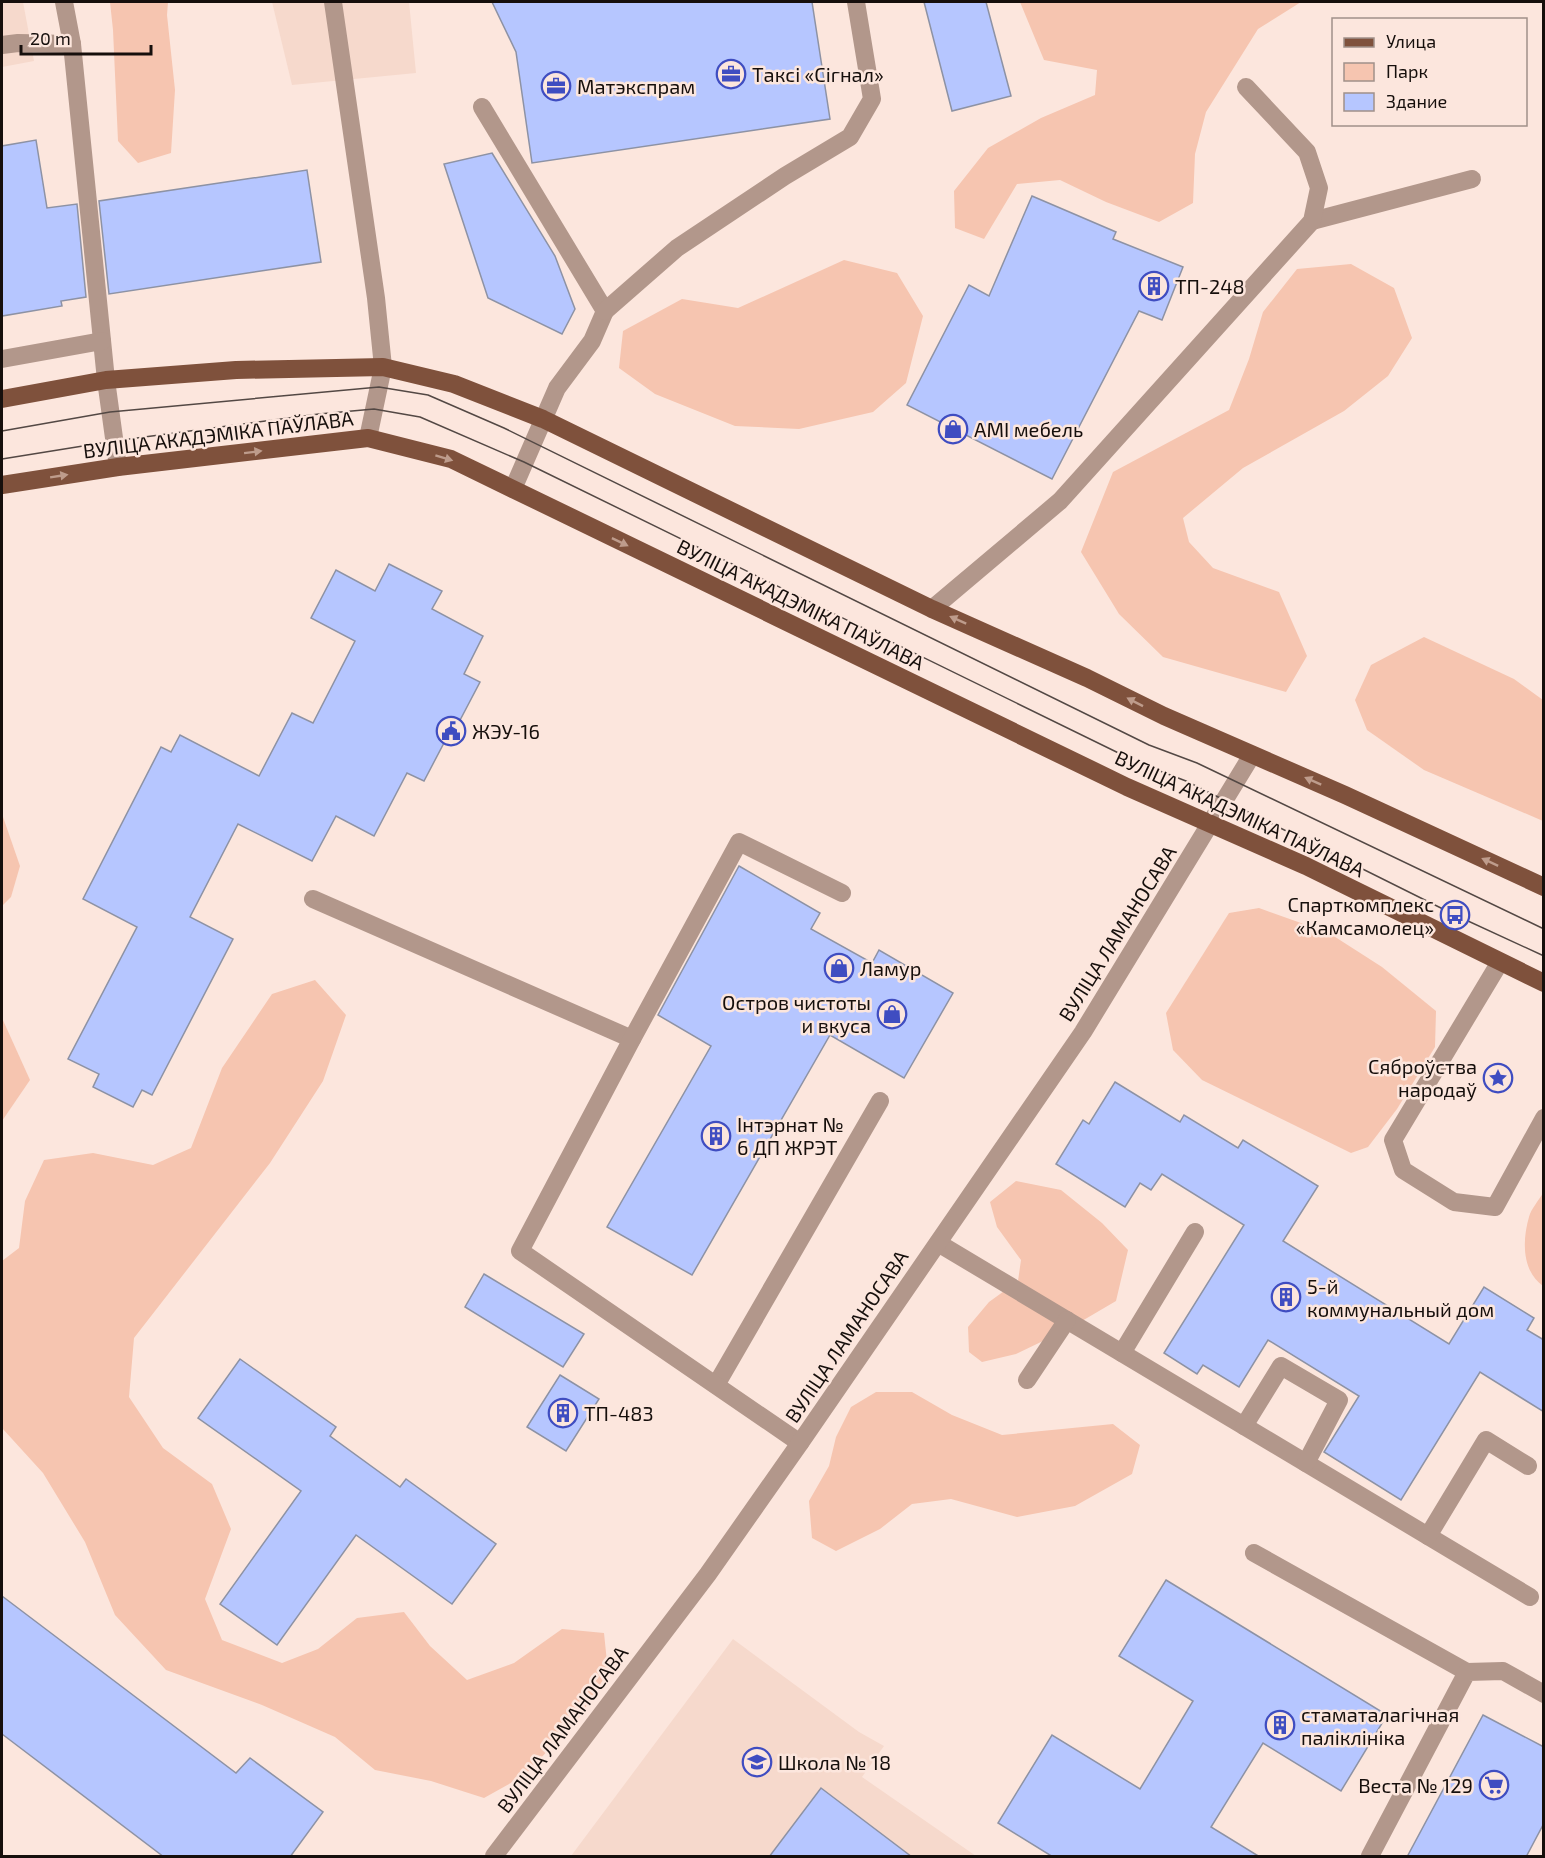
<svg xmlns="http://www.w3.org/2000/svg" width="1545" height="1858" font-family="'Exo 2',sans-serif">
  <rect width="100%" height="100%" fill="#fce6dd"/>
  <g fill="#f6d9cc">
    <path d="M 2,2 L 23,2 L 34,61 L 2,67 Z"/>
    <path d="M 272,2 L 409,2 L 416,73 L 292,85 Z"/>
    <path d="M 733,1639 L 859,1732 L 884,1746 L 862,1777 L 976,1856 L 571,1856 Z"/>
  </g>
  <g fill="#f6c5b0">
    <path d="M 110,2 L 168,2 L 167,15 L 175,90 L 171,153 L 138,163 L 118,141 L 113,30 Z"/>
    <path d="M 1020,2 L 1301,2 L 1258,29 L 1206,112 L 1195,154 L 1193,203 L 1159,222 L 1106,202 L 1060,180 L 1017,184 L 984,239 L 955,228 L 954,191 L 988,148 L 1041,118 L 1095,95 L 1097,70 L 1044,60 Z"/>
    <path d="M 844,260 L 897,273 L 923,316 L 906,383 L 873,412 L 799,429 L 735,426 L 655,394 L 619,368 L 623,331 L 682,299 L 738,308 Z"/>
    <path d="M 1351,264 L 1394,288 L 1412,338 L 1388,376 L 1344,411 L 1243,468 L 1183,518 L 1189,542 L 1213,568 L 1279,592 L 1307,656 L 1286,692 L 1163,657 L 1119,614 L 1081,552 L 1113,472 L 1229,410 L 1249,359 L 1263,312 L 1297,269 Z"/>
    <path d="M 1424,637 L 1514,679 L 1543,700 L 1543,821 L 1424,770 L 1367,730 L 1355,700 L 1371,665 Z"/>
    <path d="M 2,814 L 20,866 L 11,897 L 2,906 Z"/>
    <path d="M 1259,908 L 1329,933 L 1382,967 L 1436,1011 L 1435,1047 L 1397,1109 L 1368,1147 L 1351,1153 L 1202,1080 L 1173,1050 L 1166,1013 L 1229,913 Z"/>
    <path d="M 315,980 L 346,1015 L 323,1081 L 270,1163 L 134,1338 L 129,1397 L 163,1448 L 212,1484 L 231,1529 L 205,1599 L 222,1640 L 282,1663 L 318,1649 L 357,1618 L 404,1612 L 430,1646 L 467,1680 L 514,1663 L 562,1629 L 604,1633 L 608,1672 L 580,1716 L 525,1775 L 484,1798 L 431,1781 L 375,1770 L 335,1737 L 262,1705 L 166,1670 L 115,1615 L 85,1542 L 43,1473 L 2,1428 L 2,1261 L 19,1248 L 25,1201 L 44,1160 L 93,1153 L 153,1165 L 191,1148 L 222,1068 L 272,994 Z"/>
    <path d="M 2,1018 L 30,1080 L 2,1121 Z"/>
    <path d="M 1016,1181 L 1061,1190 L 1102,1223 L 1128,1250 L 1116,1301 L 1070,1328 L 1016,1354 L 982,1362 L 969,1352 L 968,1327 L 989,1302 L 1018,1281 L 1021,1260 L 997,1227 L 990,1202 Z"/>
    <path d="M 1543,1193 L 1543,1286 C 1522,1271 1522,1241 1529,1217 C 1531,1209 1539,1200 1543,1193 Z"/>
    <path d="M 876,1392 L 912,1392 L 952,1415 L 1002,1435 L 1113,1424 L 1140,1445 L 1132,1474 L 1075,1506 L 1017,1517 L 951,1499 L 912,1504 L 880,1529 L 836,1551 L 812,1538 L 809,1501 L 829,1466 L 836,1437 L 851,1407 Z"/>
  </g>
  <g fill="#b6c6ff" stroke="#8d92a4" stroke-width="1.5">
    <path d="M 492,2 L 812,2 L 830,119 L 532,163 L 516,52 Z"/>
    <path d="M 924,2 L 986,2 L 1011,96 L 952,111 Z"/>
    <path d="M 36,140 L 47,208 L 77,204 L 86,297 L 61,301 L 62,306 L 2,316 L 2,146 Z"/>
    <path d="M 492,153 L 555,256 L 575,309 L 562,334 L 488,298 L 444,164 Z"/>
    <path d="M 307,170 L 321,262 L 109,294 L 99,201 Z"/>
    <path d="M 1032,196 L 1116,232 L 1113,239 L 1183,267 L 1162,320 L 1139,311 L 1052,479 L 907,405 L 969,285 L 989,296 Z"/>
    <path d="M 389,564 L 442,591 L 432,609 L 483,636 L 464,674 L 480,682 L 458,724 L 455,722 L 424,781 L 407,773 L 374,836 L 336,816 L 312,861 L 238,824 L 190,917 L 233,939 L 152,1095 L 142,1090 L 133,1107 L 93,1087 L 99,1074 L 68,1059 L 137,927 L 83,899 L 161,747 L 171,752 L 180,735 L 259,776 L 292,713 L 313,723 L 355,641 L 311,618 L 336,570 L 375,591 Z"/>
    <path d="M 739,866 L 820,913 L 811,929 L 872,963 L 879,950 L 953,993 L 904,1078 L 830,1035 L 692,1275 L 607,1227 L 711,1046 L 658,1015 Z"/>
    <path d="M 1115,1082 L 1180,1122 L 1184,1115 L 1238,1148 L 1243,1140 L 1318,1186 L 1283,1241 L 1449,1344 L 1484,1287 L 1534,1318 L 1527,1330 L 1544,1340 L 1544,1412 L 1480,1372 L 1401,1500 L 1324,1452 L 1359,1396 L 1268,1340 L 1239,1387 L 1203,1365 L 1197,1374 L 1164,1353 L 1244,1225 L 1162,1174 L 1151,1190 L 1140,1183 L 1125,1207 L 1056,1164 L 1083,1120 L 1089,1124 Z"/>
    <path d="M 484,1274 L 584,1334 L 563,1367 L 465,1307 Z"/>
    <path d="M 240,1359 L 336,1427 L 330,1436 L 400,1487 L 406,1479 L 496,1544 L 452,1604 L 356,1535 L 277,1645 L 220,1604 L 301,1491 L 198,1418 Z"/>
    <path d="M 560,1375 L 599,1399 L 566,1451 L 527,1427 Z"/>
    <path d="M 1166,1580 L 1387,1715 L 1341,1791 L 1263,1743 L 1211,1827 L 1260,1857 L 1053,1857 L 998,1823 L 1052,1735 L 1140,1789 L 1193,1701 L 1119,1656 Z"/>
    <path d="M 2,1596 L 236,1773 L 250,1758 L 323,1812 L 290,1857 L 164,1857 L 2,1734 Z"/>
    <path d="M 1483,1715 L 1544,1747 L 1544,1823 L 1526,1857 L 1407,1857 Z"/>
    <path d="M 821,1788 L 912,1857 L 769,1857 Z"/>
  </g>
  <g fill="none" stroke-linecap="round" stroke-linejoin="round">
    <g stroke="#b2978b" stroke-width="18">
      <path d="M 64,2 L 72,44 L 106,380 L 118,467"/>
      <path d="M 333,2 L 376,298 L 383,367 L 368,438"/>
      <path d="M 2,45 L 18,43 L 72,44"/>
      <path d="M 482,107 L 605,311 L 592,341 L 557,388 L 513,489"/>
      <path d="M 1312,221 L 1472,179"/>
      <path d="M 605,311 L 677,248 L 785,176 L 850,137 L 872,99 L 856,2"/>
      <path d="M 2,359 L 102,341"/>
      <path d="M 932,609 L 1060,501 L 1312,221 L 1319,188 L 1307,152 L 1246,87"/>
      <path d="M 313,899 L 632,1039"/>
      <path d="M 1500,962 L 1393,1140 L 1403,1170 L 1454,1202 L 1495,1207 L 1544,1118"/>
      <path d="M 938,1243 L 1530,1597"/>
      <path d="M 1122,1353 L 1195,1232"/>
      <path d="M 1027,1380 L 1067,1320"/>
      <path d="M 716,1385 L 880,1101"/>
      <path d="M 1244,1426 L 1281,1366 L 1339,1400 L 1306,1463"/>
      <path d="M 800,1443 L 520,1251 L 632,1039 L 739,842 L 842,893"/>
      <path d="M 1428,1536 L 1486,1440 L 1528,1466"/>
      <path d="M 1254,1553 L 1467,1672"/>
      <path d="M 494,1856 L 708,1574 L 800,1443 L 1083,1032 L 1252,755"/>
      <path d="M 1370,1856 L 1467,1672 L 1503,1671 L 1544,1694"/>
    </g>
    <g stroke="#7f513c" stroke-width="18">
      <path d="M 2,399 L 106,380 L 236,370 L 383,367 L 454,384 L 543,419 L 932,609 L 1087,678 L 1164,716 L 1345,795 L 1544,887"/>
      <path d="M 2,485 L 118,467 L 368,438 L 451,459 L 1127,787 L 1306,866 L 1544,983"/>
    </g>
    <g stroke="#534844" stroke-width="1.5">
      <path d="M 2,431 L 110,412 L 379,387 L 428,395 L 504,428 L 1149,745 L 1197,763 L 1544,929"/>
      <path d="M 2,459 L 114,441 L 319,414 L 374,409 L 420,417 L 524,462 L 1139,763 L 1186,781 L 1455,915 L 1544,956"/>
    </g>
  </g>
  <defs><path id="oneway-solid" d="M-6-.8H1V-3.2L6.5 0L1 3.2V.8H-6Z" transform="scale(1.5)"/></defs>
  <g fill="#be9c8c">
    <use href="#oneway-solid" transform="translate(253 452) rotate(-7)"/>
    <use href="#oneway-solid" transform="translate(444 458) rotate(17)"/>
    <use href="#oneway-solid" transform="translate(59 476) rotate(-9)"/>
    <use href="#oneway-solid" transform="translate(620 542) rotate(26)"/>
    <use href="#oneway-solid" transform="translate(958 620) rotate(-156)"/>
    <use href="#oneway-solid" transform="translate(1135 702) rotate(-153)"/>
    <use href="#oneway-solid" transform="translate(1313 781) rotate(-156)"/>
    <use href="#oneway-solid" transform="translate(1490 862) rotate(-155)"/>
  </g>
  <defs>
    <g id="office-ring" transform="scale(1.5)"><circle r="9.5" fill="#fce6dd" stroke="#3f4dc1" stroke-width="1.5"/><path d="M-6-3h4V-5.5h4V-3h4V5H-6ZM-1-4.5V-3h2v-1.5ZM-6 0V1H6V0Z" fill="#3f4dc1"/></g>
    <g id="building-ring" transform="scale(1.5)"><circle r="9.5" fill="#fce6dd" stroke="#3f4dc1" stroke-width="1.5"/><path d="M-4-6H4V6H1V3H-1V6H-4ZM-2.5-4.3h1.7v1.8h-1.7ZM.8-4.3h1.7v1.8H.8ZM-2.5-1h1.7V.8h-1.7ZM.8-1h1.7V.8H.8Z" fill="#3f4dc1"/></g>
    <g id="shop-ring" transform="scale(1.5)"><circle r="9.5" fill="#fce6dd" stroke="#3f4dc1" stroke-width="1.5"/><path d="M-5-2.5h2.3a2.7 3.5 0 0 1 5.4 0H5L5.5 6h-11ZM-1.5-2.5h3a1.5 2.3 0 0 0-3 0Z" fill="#3f4dc1"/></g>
    <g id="civic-ring" transform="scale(1.5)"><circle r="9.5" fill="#fce6dd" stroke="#3f4dc1" stroke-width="1.5"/><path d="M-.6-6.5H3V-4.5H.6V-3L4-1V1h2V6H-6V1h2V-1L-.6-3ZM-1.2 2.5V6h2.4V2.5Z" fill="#3f4dc1"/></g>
    <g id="bus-ring" transform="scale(1.5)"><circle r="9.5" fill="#fce6dd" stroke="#3f4dc1" stroke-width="1.5"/><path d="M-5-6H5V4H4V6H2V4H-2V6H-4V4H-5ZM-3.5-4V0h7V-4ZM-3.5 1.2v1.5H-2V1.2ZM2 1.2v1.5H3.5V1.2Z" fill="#3f4dc1"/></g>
    <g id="sight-ring" transform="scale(1.5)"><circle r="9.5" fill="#fce6dd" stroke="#3f4dc1" stroke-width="1.5"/><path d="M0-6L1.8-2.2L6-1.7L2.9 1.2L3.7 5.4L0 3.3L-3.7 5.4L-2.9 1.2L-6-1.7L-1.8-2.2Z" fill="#3f4dc1"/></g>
    <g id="school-ring" transform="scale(1.5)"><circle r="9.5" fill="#fce6dd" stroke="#3f4dc1" stroke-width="1.5"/><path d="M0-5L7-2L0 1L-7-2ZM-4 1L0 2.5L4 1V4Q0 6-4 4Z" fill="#3f4dc1"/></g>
    <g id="supermarket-ring" transform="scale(1.5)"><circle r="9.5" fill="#fce6dd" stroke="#3f4dc1" stroke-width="1.5"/><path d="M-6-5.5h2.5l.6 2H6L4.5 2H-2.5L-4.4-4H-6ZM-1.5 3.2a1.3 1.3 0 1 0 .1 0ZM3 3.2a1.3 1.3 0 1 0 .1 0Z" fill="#3f4dc1"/></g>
  </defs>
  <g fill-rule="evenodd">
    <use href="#office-ring" x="731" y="74"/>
    <use href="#office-ring" x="556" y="86"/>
    <use href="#building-ring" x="1154" y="286"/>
    <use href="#shop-ring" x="953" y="429"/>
    <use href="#civic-ring" x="451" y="731"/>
    <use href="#bus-ring" x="1455" y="915"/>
    <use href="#shop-ring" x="839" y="968"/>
    <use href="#shop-ring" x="892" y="1014"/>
    <use href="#sight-ring" x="1498" y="1078"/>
    <use href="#building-ring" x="716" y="1136"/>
    <use href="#building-ring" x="1286" y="1297"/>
    <use href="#building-ring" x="563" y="1413"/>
    <use href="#building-ring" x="1280" y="1725"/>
    <use href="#school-ring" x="757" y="1762"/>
    <use href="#supermarket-ring" x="1494" y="1785"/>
  </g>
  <g text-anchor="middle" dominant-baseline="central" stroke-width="5" stroke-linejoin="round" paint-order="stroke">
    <g font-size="20" fill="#160f0c" stroke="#fce6dd" text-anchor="start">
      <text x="752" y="74">Таксі «Сігнал»</text>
      <text x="577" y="86">Матэкспрам</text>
      <text x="1175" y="286">ТП-248</text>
      <text x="974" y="429">AMI мебель</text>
      <text x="472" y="731">ЖЭУ-16</text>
      <text x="1434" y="904" text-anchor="end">Спарткомплекс<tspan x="1434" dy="23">«Камсамолец»</tspan></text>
      <text x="860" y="968">Ламур</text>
      <text x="871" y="1002" text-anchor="end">Остров чистоты<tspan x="871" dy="23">и вкуса</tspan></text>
      <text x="1477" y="1066" text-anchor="end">Сяброўства<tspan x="1477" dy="23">народаў</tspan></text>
      <text x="737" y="1124">Інтэрнат №<tspan x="737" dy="23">6 ДП ЖРЭТ</tspan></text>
      <text x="1307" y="1286">5-й<tspan x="1307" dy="23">коммунальный дом</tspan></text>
      <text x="584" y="1413">ТП-483</text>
      <text x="1301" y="1714">стаматалагічная<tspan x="1301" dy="23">паліклініка</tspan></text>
      <text x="778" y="1762">Школа № 18</text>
      <text x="1473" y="1785" text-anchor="end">Веста № 129</text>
    </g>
    <g font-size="20" fill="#160f0c" stroke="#fce6dd">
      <text transform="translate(218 434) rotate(-7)">ВУЛІЦА АКАДЭМІКА ПАЎЛАВА</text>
      <text transform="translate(801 604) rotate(26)">ВУЛІЦА АКАДЭМІКА ПАЎЛАВА</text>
      <text transform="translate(1240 813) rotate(25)">ВУЛІЦА АКАДЭМІКА ПАЎЛАВА</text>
      <text transform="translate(1117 933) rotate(-58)">ВУЛІЦА ЛАМАНОСАВА</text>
      <text transform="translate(846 1336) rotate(-56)">ВУЛІЦА ЛАМАНОСАВА</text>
      <text transform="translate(562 1729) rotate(-53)">ВУЛІЦА ЛАМАНОСАВА</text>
    </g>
  </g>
  <rect width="1545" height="1858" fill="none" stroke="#160f0c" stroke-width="6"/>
  <rect x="1332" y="18" width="195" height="108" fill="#fce6dd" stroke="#a09089" stroke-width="1.5"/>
  <rect x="1344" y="38" width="30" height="9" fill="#7f513c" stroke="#a09089" stroke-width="1.5"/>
  <text x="1386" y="48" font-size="18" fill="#160f0c">Улица</text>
  <rect x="1344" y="63" width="30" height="18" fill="#f6c5b0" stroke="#a09089" stroke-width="1.5"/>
  <text x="1386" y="78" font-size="18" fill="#160f0c">Парк</text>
  <rect x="1344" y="93" width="30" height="18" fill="#b6c6ff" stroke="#a09089" stroke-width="1.5"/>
  <text x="1386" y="108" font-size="18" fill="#160f0c">Здание</text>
  <path d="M21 45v9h130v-9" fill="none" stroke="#160f0c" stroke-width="3"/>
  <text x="30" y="45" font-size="18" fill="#160f0c" stroke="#fce6dd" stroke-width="4.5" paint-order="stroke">20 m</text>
</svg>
